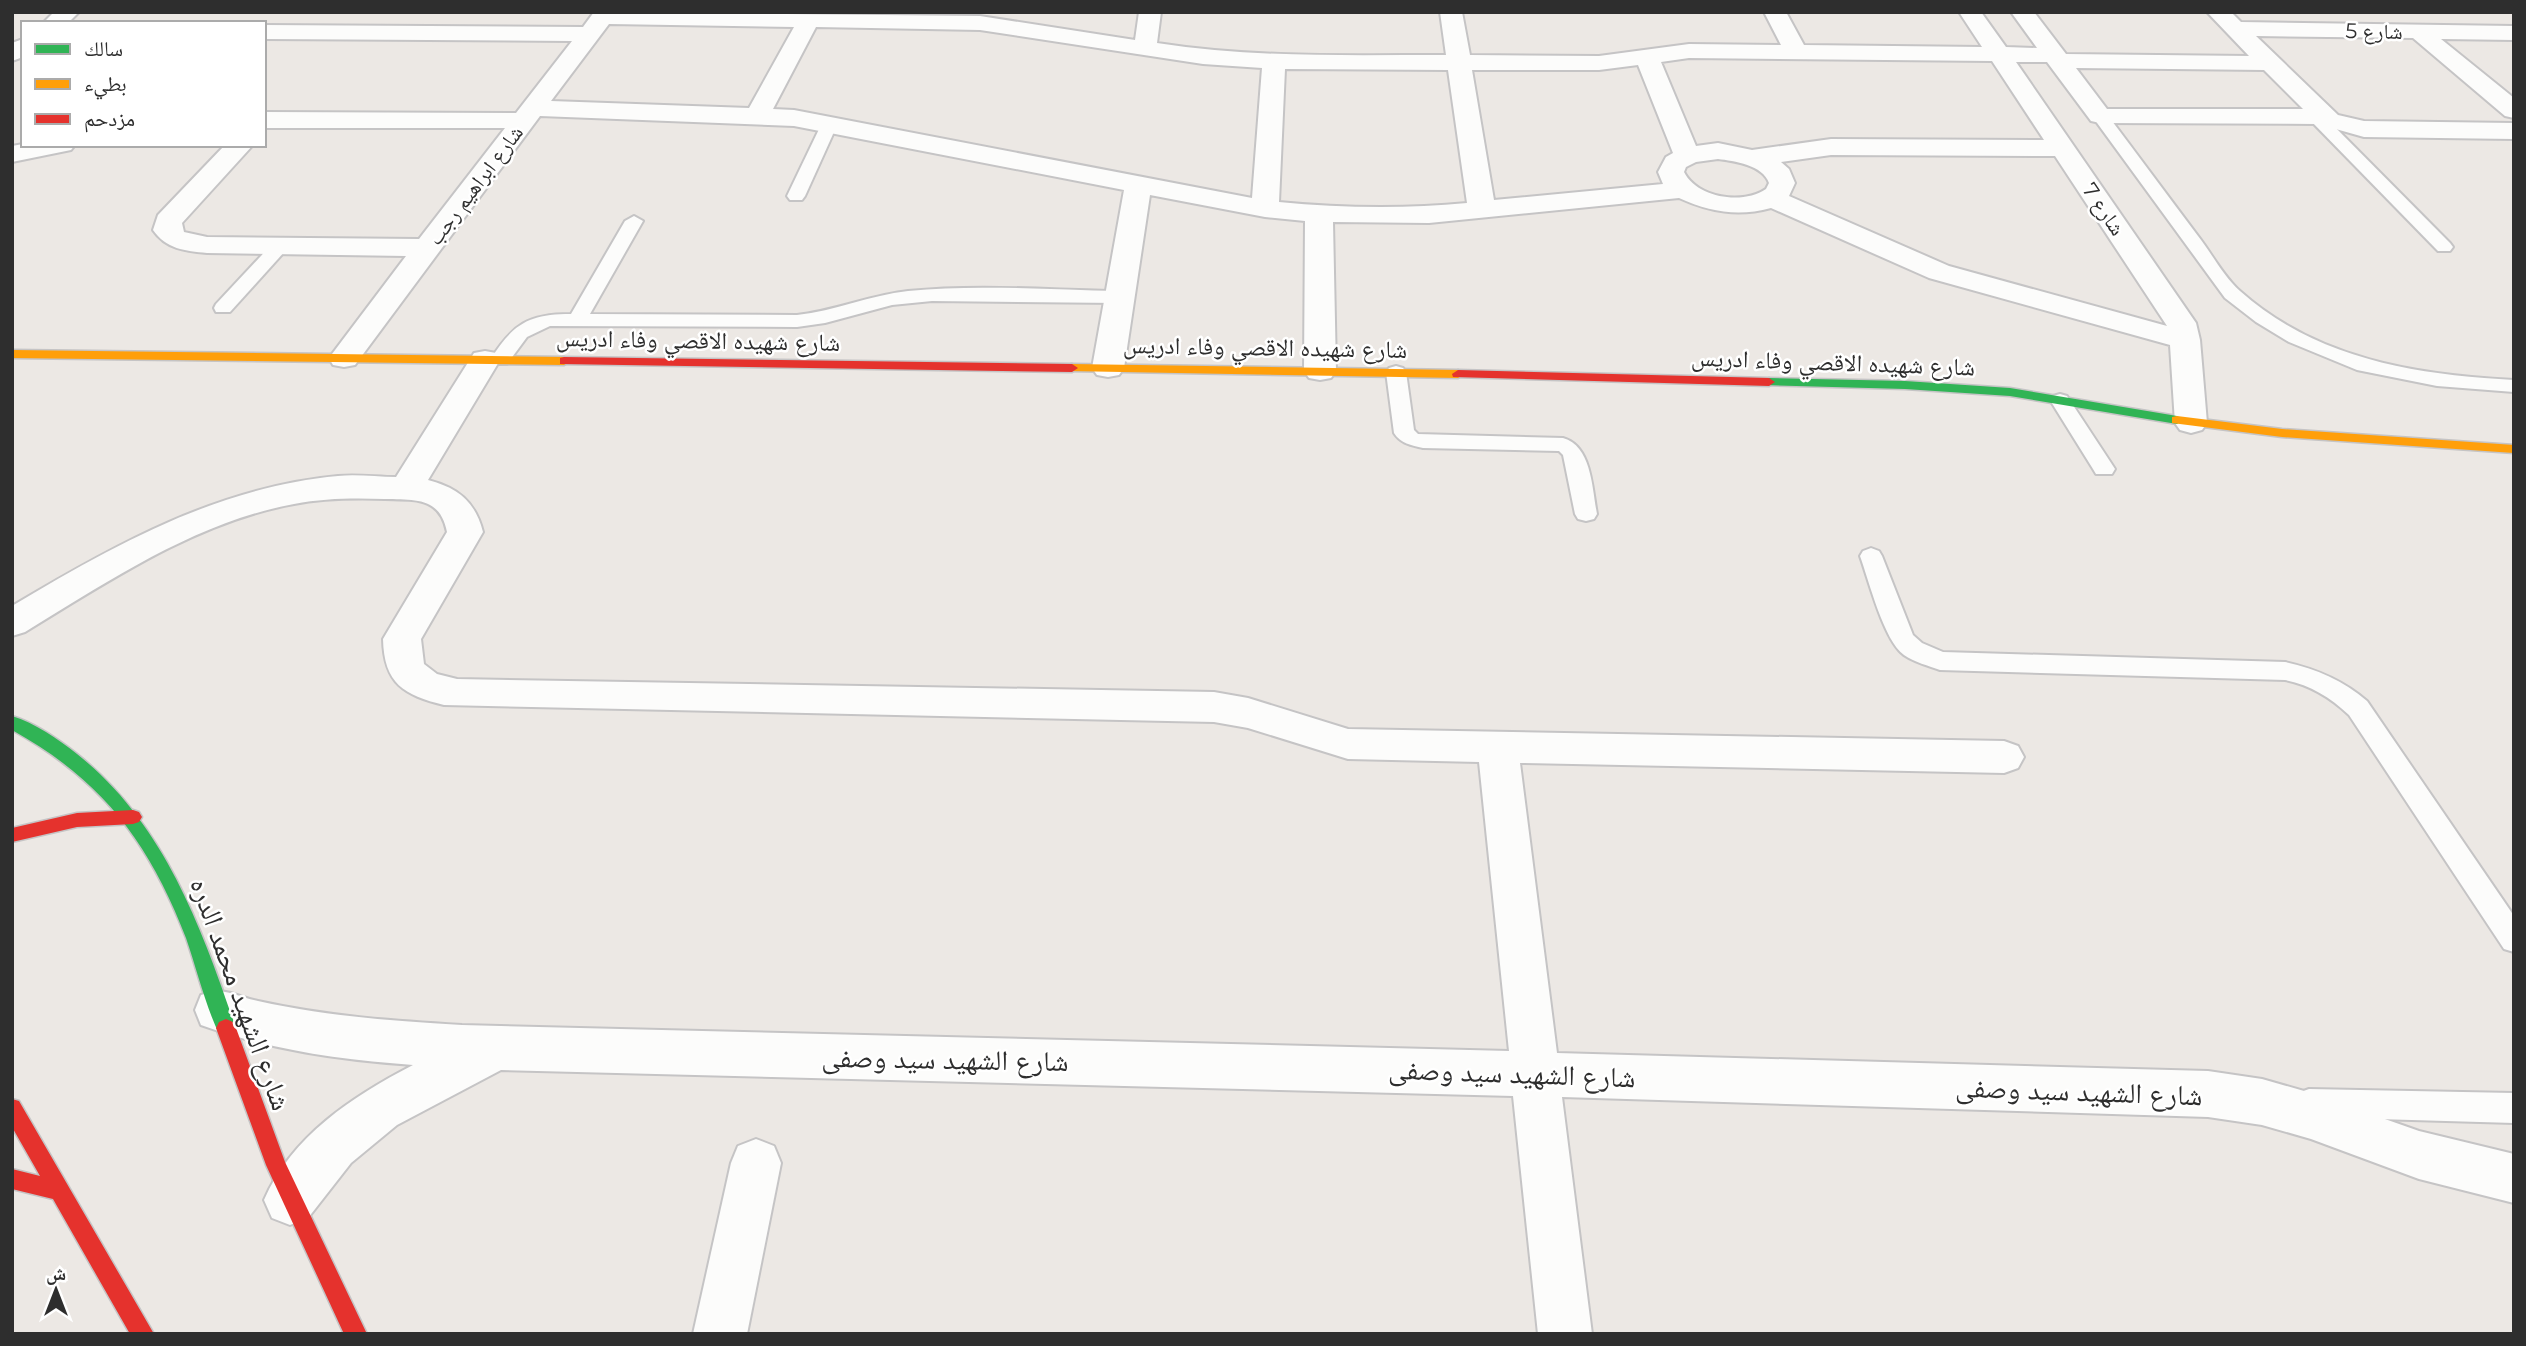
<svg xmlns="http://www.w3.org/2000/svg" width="2526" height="1346" font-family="Montserrat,'Noto Naskh Arabic',sans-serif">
  <rect width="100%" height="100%" fill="#ece8e4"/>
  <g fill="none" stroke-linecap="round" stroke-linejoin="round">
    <g stroke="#c5c4c5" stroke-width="4">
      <g id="lane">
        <path d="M 2100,111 L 2106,113 C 2137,154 2167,195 2198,236 C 2212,254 2224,277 2240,291 C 2316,359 2416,375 2514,380 L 2514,392 L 2437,386 L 2357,370 L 2289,342 L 2256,322 L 2225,298 L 2092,116 Z"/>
        <path d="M 2316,112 L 2322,114 L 2450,243 L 2453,247 L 2450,251 L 2438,251 L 2310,120 L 2308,117 Z"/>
        <path d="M 830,118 L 838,123 L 805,196 L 802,200 L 790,200 L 787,196 L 822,123 Z"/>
        <path d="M 634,216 L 643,221 L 590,314 L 797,315 C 835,311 870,295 908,291 C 978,284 1049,290 1119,291 L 1128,297 L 1119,303 L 932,301 L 892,305 L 825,323 L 797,327 L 550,326 L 527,337 L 507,364 L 493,364 L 490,360 C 513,324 528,314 571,314 L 625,221 Z"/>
        <path d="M 280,241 L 286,242 L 289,246 L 286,250 L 230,312 L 216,312 L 214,308 L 216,304 L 274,242 Z"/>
        <path d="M 1396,366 L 1403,368 L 1406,372 L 1414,430 L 1418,434 L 1563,438 C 1592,446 1592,489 1597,514 L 1594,519 L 1586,521 L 1578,519 L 1575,514 L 1563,455 L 1559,451 L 1423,448 C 1411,445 1401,444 1394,433 L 1386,372 L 1389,368 Z"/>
        <path d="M 2060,394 L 2067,396 L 2115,469 L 2112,474 L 2096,474 L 2093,469 L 2050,400 L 2053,396 Z"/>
        <path d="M 1871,548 L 1879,551 L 1882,556 L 1913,635 L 1922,643 L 1943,652 L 2285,662 C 2316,669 2343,680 2367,701 L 2514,916 L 2514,952 L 2504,949 L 2349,715 C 2330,697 2310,685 2285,680 L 1940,670 C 1929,666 1914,662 1904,655 C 1884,641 1869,581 1860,556 L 1863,551 Z"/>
        <path d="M 2309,1089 L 2514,1093 L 2514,1123 L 2309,1117 L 2298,1113 L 2293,1103 L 2298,1093 Z"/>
      </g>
    </g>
    <g stroke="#c5c4c5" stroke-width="4">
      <g id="street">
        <path d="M 54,12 L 79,12 L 68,23 L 43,23 Z"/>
        <path d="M 594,12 L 980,16 L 1135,40 L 1139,12 L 1161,12 L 1157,43 C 1253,58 1349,55 1446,55 L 1440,12 L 1462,12 L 1470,55 L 1599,56 L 1689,44 L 1781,45 L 1764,12 L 1786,12 L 1804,45 L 1982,47 L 1959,12 L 1981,12 L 2006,47 L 2037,48 L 2011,12 L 2034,12 L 2066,54 L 2249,56 L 2207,12 L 2231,12 L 2241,22 L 2514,26 L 2514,40 L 2441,39 L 2514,98 L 2514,118 L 2505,116 L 2413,38 L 2256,36 L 2338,115 L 2364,121 L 2514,123 L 2514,139 L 2364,137 L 2318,124 L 2100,123 L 2091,121 L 2047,62 L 2016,62 L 2196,323 L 2200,340 L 2207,423 L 2202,430 L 2191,433 L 2180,430 L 2175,423 L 2170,345 L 1929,278 L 1771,208 C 1738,217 1710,212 1679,198 L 1429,223 L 1333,222 L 1336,371 L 1331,378 L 1320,380 L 1309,378 L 1304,371 L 1305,221 L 1265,217 L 1150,195 L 1124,368 L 1119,375 L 1108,377 L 1097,375 L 1092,368 L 1124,190 L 794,126 L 540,116 L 355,365 L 344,367 L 333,365 L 329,358 L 406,256 L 207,253 C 185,251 166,249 153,230 L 158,215 L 225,145 L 253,145 L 182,223 L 184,232 L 207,237 L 419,239 L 505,128 L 264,128 L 264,112 L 516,113 L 572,41 L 264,39 L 264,25 L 583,27 ZM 609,24 L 794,27 L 749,108 L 551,101 ZM 816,27 L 980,30 L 1203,64 L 1262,68 L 1252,198 L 794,110 L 773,109 ZM 1689,58 L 1992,61 L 2044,140 L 1831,139 L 1752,150 L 1718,143 L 1696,146 L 1661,62 ZM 1638,65 L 1673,153 L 1666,157 L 1658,172 L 1663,184 L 1494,200 L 1472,70 L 1599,70 ZM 2076,68 L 2264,70 L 2303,109 L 2107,109 ZM 1285,69 L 1448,70 L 1467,203 C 1405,209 1341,208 1279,202 ZM 1831,155 L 2055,156 L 2167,326 L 1949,266 L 1789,196 L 1795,183 L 1789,169 L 1781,162 ZM 1718,159 C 1734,161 1763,165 1769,183 L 1766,189 C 1743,205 1697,198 1684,172 L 1686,167 L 1696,162 Z"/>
        <path d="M 23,39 L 23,57 L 12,61 L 12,43 Z"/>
        <path d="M 23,144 L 23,145 L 75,145 L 71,150 L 12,162 L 12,146 Z"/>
        <path d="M 485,351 L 496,353 L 500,360 L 428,480 C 458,488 475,501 483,532 L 421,639 L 424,664 L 437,674 L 457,679 L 1214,692 L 1248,698 L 1348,729 L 2004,741 L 2018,746 L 2024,757 L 2018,768 L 2004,773 L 1520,763 L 1557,1053 L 2208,1071 L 2262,1079 L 2311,1093 L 2419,1131 L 2514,1154 L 2514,1203 L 2419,1179 L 2311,1139 L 2262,1125 L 2208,1117 L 1562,1097 L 1592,1334 L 1538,1334 L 1513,1096 L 501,1070 L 397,1125 L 351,1163 L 308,1218 L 290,1225 L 272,1218 L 264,1200 C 292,1136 353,1096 413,1065 C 340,1060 270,1050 201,1025 L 195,1010 L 201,995 C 226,986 234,996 258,1001 C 326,1016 393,1021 462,1025 L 1509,1051 L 1479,762 L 1348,759 L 1248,728 L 1214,722 L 444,705 C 404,695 384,684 383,639 L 447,532 C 440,497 416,500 385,499 C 354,498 325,498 294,504 C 196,522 109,581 25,632 L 12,636 L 12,606 C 114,545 218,487 338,476 C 357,474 377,477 396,477 L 474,353 Z"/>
        <path d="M 756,1139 L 774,1146 L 781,1163 L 747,1334 L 693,1334 L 731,1163 L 738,1146 Z"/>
      </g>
    </g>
    <g stroke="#c5c4c5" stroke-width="3">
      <g id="fast">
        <path d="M 1769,378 L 1905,381 L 2010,388 L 2177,416 L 2184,420 L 2177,424 L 2010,396 L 1905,389 L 1764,385 L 1763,382 Z"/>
        <path d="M 12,716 C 35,723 58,739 77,754 C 164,823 201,926 236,1028 L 233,1034 L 226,1037 L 219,1034 C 205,1004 197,970 186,938 C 149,842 102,780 12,730 Z"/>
      </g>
    </g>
    <g stroke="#c5c4c5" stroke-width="3">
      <g id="slow">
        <path d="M 12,350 L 564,357 L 570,361 L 564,365 L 12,358 Z"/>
        <path d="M 1072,364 L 1458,370 L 1464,374 L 1458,378 L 1068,371 L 1068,365 Z"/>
        <path d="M 2177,416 L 2282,429 L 2514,445 L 2514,453 L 2282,437 L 2172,423 L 2172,417 Z"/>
      </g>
    </g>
    <g stroke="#c5c4c5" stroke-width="3">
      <g id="jam">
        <path d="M 564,357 L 1072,364 L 1078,368 L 1072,372 L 560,364 L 560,358 Z"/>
        <path d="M 1458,370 L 1769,378 L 1775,382 L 1769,386 L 1453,377 L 1452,374 Z"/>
        <path d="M 133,810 L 139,812 L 142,817 L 139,822 L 133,824 L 77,827 L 12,842 L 12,828 L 77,813 Z"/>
        <path d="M 226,1019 L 233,1022 L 236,1028 L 285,1162 L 367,1334 L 344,1334 L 266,1165 L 216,1028 L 219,1022 Z"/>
        <path d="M 12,1099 L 19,1101 L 154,1334 L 130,1334 L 53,1199 L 12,1189 L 12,1169 L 40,1176 L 12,1127 Z"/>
      </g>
    </g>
    <use href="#lane" fill="#fcfcfb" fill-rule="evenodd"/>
    <use href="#street" fill="#fcfcfb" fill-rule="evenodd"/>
    <use href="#fast" fill="#30b455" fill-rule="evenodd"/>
    <use href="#slow" fill="#ff9f0a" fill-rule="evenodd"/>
    <use href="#jam" fill="#e5322d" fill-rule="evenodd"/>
  </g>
  <g text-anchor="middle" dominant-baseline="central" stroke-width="5" stroke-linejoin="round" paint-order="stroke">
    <g font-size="21" fill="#2e2e2e" stroke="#fff">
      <text transform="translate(2374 31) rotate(1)">شارع 5</text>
      <text transform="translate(475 185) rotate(-53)">شارع ابراهيم رجب</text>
      <text transform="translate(2104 209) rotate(56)">شارع 7</text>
    </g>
    <g font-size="24" fill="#2e2e2e" stroke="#fff">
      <text transform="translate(698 340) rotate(1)">شارع شهيده الاقصي وفاء ادريس</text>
      <text transform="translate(1265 347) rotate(1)">شارع شهيده الاقصي وفاء ادريس</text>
      <text transform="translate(1833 362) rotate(2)">شارع شهيده الاقصي وفاء ادريس</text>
    </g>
    <g font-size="28" fill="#2e2e2e" stroke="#fff">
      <text transform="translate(241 994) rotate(70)">شارع الشهيد محمد الدره</text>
      <text transform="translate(945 1059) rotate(1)">شارع الشهيد سيد وصفى</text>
      <text transform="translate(1512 1073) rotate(2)">شارع الشهيد سيد وصفى</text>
      <text transform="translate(2079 1091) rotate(2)">شارع الشهيد سيد وصفى</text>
    </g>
  </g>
  <rect width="2526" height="1346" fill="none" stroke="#2e2e2e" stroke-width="28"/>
  <rect x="21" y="21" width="245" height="126" fill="#ffffff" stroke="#ababab" stroke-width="2"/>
  <rect x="35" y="44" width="35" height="10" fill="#30b455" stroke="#ababab" stroke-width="2"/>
  <text x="84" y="56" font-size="21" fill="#2e2e2e">سالك</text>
  <rect x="35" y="79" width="35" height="10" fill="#ff9f0a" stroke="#ababab" stroke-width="2"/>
  <text x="84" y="91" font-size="21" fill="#2e2e2e">بطيء</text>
  <rect x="35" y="114" width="35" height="10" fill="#e5322d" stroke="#ababab" stroke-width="2"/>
  <text x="84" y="126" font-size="21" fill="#2e2e2e">مزدحم</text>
  <g transform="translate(56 1290)" stroke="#ffffff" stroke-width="5" paint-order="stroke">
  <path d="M0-5L12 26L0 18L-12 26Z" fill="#2e2e2e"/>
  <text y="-10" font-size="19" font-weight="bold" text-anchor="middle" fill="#2e2e2e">ش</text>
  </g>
</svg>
